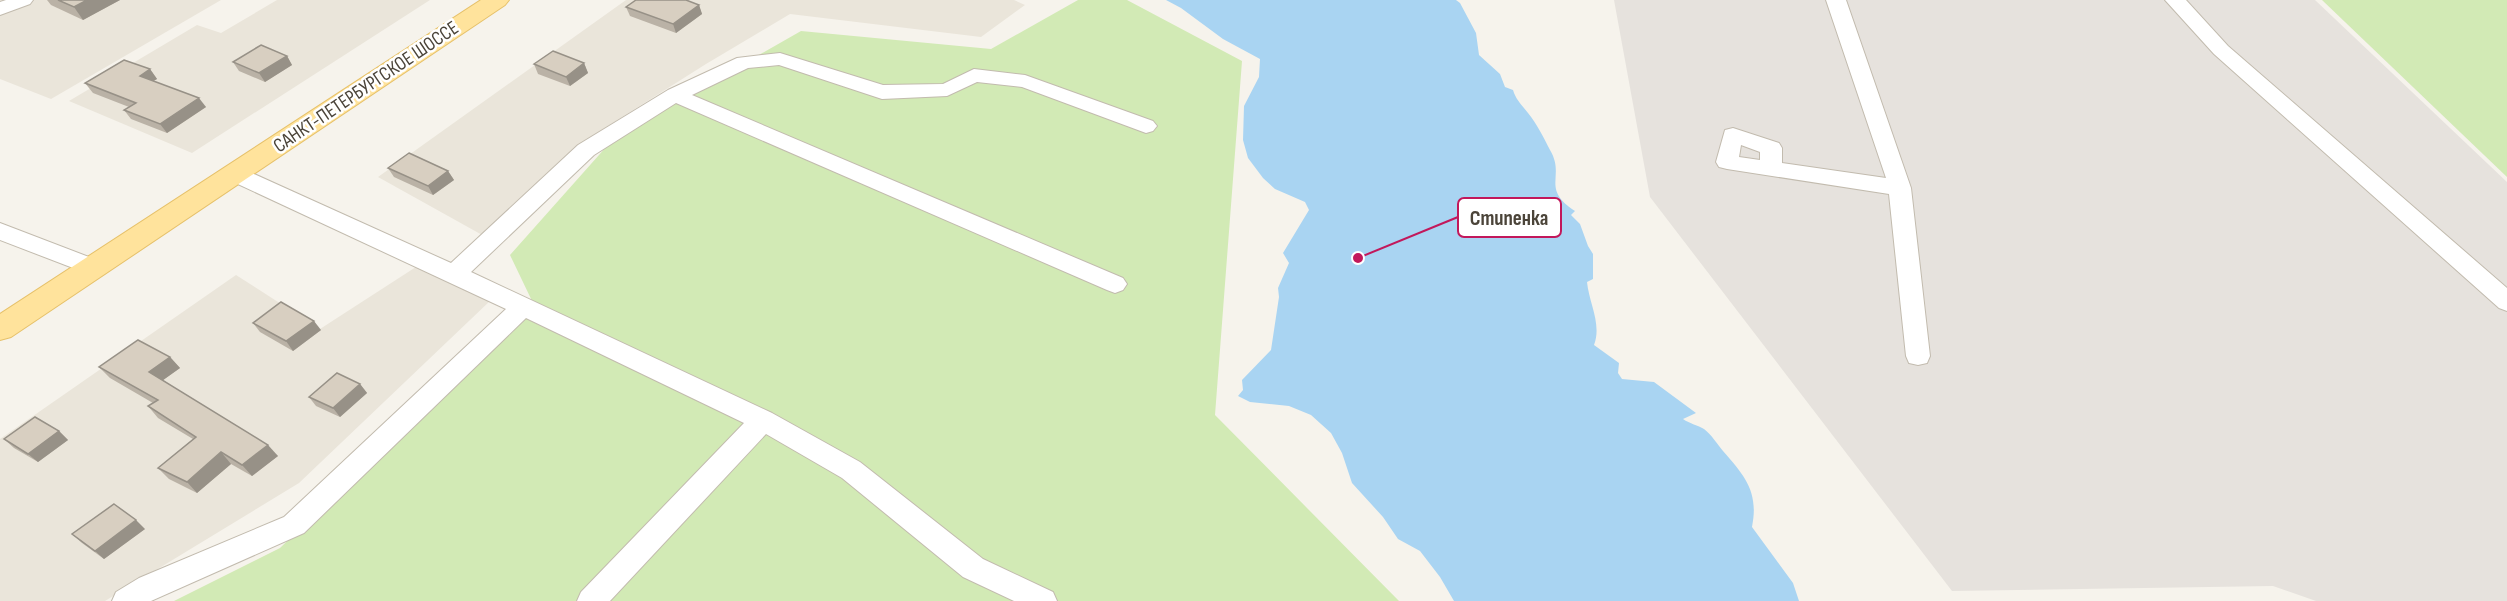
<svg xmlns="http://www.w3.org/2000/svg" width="2507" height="601" font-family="'Sofia Sans Condensed',sans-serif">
  <rect width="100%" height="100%" fill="#f6f3ec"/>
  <g fill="#eae5da">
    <path d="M 0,0 L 221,0 L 51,99 L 0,79 Z"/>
    <path d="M 277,0 L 430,0 L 192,153 L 69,101 L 197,25 L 221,33 Z"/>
    <path d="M 626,0 L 1014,0 L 1025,5 L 981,37 L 790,14 L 706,64 L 600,131 L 484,236 L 378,177 Z"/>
    <path d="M 419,265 L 491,300 L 299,483 L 105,601 L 0,601 L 0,439 L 236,275 L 320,329 Z"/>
  </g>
  <path fill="#e6e2dd" d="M 1614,0 L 2315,0 L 2507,182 L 2507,601 L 2316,601 L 2273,586 L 1952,591 L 1650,197 Z"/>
  <g fill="#d2eab5">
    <path d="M 1078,0 L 1127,0 L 1242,61 L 1215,415 L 1399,601 L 174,601 L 280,548 L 533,303 L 510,255 L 615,137 L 801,31 L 991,49 Z"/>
    <path d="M 2322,0 L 2507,0 L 2507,177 Z"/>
  </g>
  <path fill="#a9d4f2" d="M 1166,0 L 1456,0 L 1460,3 L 1476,33 L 1479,55 L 1500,74 L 1505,87 L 1513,90 C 1516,100 1522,105 1528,113 C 1537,124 1544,138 1550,150 C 1566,177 1540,188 1575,211 L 1571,215 L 1580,224 L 1588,246 L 1593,254 L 1593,279 L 1587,282 C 1589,303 1602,324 1594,345 L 1619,363 L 1618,373 L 1622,379 L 1654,382 L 1696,413 L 1683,419 C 1690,424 1698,425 1704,429 C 1711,434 1718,445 1723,451 C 1745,476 1759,492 1752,527 L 1793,583 L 1799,601 L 1454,601 L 1440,577 L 1420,551 L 1398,539 L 1383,517 L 1352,483 L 1342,453 L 1331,433 L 1311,415 L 1289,406 L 1250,402 L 1238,396 L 1243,390 L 1242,380 L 1271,350 L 1279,297 L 1278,288 L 1289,263 L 1283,253 L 1309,210 L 1305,202 L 1275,189 L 1263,178 L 1248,158 L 1243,140 L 1244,106 L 1259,77 L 1260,59 L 1223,39 L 1181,8 Z"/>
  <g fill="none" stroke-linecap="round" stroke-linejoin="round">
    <g stroke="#c2bbae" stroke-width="2">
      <g id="minor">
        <path d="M 6,0 L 33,0 L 30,4 L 0,15 L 0,2 Z"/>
        <path d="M 1826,0 L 1846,0 L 1911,188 L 1930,356 L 1927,363 L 1918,365 L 1909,363 L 1906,356 L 1889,194 L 1727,169 L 1719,167 L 1716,162 L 1725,130 L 1733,128 L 1779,143 L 1782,148 L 1782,163 L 1886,178 ZM 1741,145 L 1760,152 L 1760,160 L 1739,157 Z"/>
        <path d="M 2165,0 L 2186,0 L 2228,46 L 2507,288 L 2507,311 L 2499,308 L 2214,54 Z"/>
        <path d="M 780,53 L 883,85 L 943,84 L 974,69 L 1025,75 L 1153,121 L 1157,126 L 1153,131 L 1146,133 L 1022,87 L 977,82 L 947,96 L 882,99 L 779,65 L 748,68 L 692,95 L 1123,278 L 1127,284 L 1123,290 L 1115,293 L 1107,290 L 676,103 L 594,155 L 471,272 L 772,413 L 860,462 L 983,559 L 1053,592 L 1057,601 L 1014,601 L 963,577 L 842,478 L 766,434 L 610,601 L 577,601 L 581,592 L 744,423 L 526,318 L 304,533 L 151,601 L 112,601 L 116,592 L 139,578 L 284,517 L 506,309 L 227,179 L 224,174 L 227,169 L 235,167 L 243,169 L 451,263 L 578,145 L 668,90 L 737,58 Z"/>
        <path d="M 0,223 L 102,262 L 106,268 L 102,274 L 94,276 L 0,240 Z"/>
      </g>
    </g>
    <g stroke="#e6c16a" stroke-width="2">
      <path id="major" d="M 481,0 L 509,0 L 505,5 L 11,337 L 0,340 L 0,314 Z"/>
    </g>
    <use href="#minor" fill="#fff" fill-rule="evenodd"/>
    <use href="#major" fill="#ffe39c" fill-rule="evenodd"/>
  </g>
  <g fill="#bab2a6">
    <path d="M 47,0 L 120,0 L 83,20 L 51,5 Z"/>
    <path d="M 699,5 L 702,14 L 676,33 L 630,16 L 626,7 Z"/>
    <path d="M 287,56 L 292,65 L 265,82 L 239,71 L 233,62 Z"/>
    <path d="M 584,63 L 588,73 L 570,86 L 538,74 L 534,64 Z"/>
    <path d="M 150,69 L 157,79 L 153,81 L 206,107 L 167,133 L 131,119 L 124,110 L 129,107 L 93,93 L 85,83 Z"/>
    <path d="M 388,168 L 448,171 L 454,180 L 433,195 L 394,177 Z"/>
    <path d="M 253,323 L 321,330 L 293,351 L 260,332 Z"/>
    <path d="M 170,357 L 180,368 L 163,380 L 278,456 L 252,476 L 231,464 L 197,493 L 169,479 L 158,468 L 193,439 L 158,418 L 148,406 L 153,403 L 110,378 L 99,367 Z"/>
    <path d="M 360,384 L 367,393 L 340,417 L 316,406 L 309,397 Z"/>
    <path d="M 59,431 L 68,440 L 38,462 L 14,448 L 4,439 Z"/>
    <path d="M 145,529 L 104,559 L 82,543 L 72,534 Z"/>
  </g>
  <g fill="#979187">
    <path d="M 87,0 L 120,0 L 83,20 L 74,7 Z"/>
    <path d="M 699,5 L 702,14 L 676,33 L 673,24 Z"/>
    <path d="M 287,56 L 292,65 L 265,82 L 259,73 Z"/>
    <path d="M 584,63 L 588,73 L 570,86 L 566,77 Z"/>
    <path d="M 150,69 L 157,79 L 146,85 L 140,76 Z"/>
    <path d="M 199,98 L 206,107 L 167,133 L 160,124 Z"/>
    <path d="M 448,171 L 454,180 L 433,195 L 428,186 Z"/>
    <path d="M 314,321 L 321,330 L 293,351 L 286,341 Z"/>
    <path d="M 170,357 L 180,368 L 159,383 L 149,372 Z"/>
    <path d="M 360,384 L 367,393 L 340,417 L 333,408 Z"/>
    <path d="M 59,431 L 68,440 L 38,462 L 28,454 Z"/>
    <path d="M 268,445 L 278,456 L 252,476 L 242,465 Z"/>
    <path d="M 221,452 L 231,464 L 197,493 L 187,482 Z"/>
    <path d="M 136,520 L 145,529 L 104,559 L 95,551 Z"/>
  </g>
  <g fill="#d8cfc1" stroke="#979187" stroke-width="1.5">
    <path d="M 58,0 L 87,0 L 74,7 Z"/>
    <path d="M 636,0 L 686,0 L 699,5 L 673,24 L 626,7 Z"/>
    <path d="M 261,45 L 287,56 L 259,73 L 233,62 Z"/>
    <path d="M 553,51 L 584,63 L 566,77 L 534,64 Z"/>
    <path d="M 124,60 L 150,69 L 140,76 L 199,98 L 160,124 L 124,110 L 136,103 L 85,83 Z"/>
    <path d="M 409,153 L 448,171 L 428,186 L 388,168 Z"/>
    <path d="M 281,302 L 314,321 L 286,341 L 253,323 Z"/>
    <path d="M 138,340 L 170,357 L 149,372 L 268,445 L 242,465 L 221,452 L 187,482 L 158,468 L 196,437 L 148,406 L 158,400 L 99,367 Z"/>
    <path d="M 337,373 L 360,384 L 333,408 L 309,397 Z"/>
    <path d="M 35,417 L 59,431 L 28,454 L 4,439 Z"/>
    <path d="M 114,504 L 136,520 L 95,551 L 72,534 Z"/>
  </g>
  <g text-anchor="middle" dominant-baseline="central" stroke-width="5" stroke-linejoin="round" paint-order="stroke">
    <g font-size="20" fill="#4b4439" stroke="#fff">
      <text transform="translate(366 87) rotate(-34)">САНКТ-ПЕТЕРБУРГСКОЕ ШОССЕ</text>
    </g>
  </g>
  <path fill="none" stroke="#c2185b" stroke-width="2" d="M1358 258L1458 217"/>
  <circle fill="#c2185b" stroke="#fff" stroke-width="2" cx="1358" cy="258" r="6"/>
  <rect fill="#fff" stroke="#c2185b" stroke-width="2" x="1458" y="198" width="103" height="39" rx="6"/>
  <g font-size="21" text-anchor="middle" font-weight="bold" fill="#4b4439">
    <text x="1509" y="225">Стипенка</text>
  </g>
</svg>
